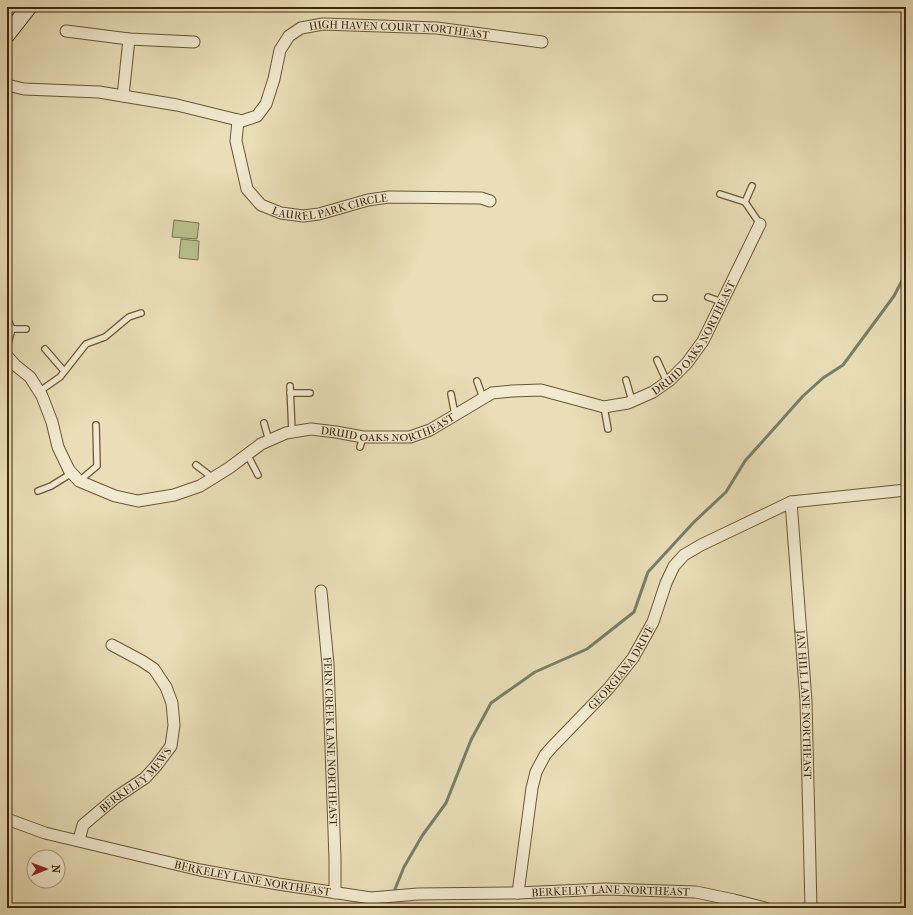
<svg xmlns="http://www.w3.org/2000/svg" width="913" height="915" font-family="'IM FELL French Canon',serif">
  <rect width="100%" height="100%" fill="#e9deb7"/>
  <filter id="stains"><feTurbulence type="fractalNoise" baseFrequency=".005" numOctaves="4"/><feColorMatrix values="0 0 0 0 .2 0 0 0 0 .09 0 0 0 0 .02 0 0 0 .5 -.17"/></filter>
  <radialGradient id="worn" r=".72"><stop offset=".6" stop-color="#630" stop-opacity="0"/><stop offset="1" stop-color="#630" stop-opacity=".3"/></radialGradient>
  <g fill="#b8c18d" stroke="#7c744c">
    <path d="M 174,220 L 199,223 L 197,239 L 172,237 Z"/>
    <path d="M 181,239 L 199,241 L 198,260 L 179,258 Z"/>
  </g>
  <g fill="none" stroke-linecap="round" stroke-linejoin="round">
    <g stroke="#74806b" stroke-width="3">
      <path d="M 393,894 L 404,867 L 422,836 L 446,803 L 471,740 L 491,703 L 535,672 L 587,649 L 634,612 L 648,572 L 694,522 L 726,492 L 745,461 L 803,396 L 823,378 L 843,365 L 894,296 L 906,273"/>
      <path d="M 385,908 L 388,905 L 390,900"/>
    </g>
    <g stroke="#6a5535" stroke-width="8">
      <g id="lane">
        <path d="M 720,194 L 745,202 L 760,224"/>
        <path d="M 745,202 L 752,186"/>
        <path d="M 708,297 L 722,302"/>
        <path d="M 656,298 L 664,298"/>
        <path d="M 7,318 L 12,329"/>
        <path d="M 7,347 L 12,329 L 26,329"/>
        <path d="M 45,349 L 64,371"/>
        <path d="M 657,360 L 667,382"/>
        <path d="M 626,380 L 632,401"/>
        <path d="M 477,381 L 483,398"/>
        <path d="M 290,386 L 292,432"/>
        <path d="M 40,391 L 60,377 L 86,344 L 105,337 L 129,317 L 141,313"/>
        <path d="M 290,393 L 310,393"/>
        <path d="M 451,394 L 455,415"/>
        <path d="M 604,407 L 608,429"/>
        <path d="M 264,423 L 269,441"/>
        <path d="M 360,447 L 363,437"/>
        <path d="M 247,454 L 258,475"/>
        <path d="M 196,465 L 213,478"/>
        <path d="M 79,481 L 97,466 L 96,425"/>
        <path d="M 38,491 L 51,486 L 72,473"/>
      </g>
    </g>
    <g stroke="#6a5535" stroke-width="13">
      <g id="street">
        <path d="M 66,31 L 129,39 L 194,42"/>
        <path id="s1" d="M 7,85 L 24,89 L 99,92 L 177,105 L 242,121 L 257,116 L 266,104 L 274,79 L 280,50 L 289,36 L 301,28 L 323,24 L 437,28 L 542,42"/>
        <path d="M 123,96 L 129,39"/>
        <path id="s2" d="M 238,120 L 236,141 L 247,189 L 261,205 L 281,213 L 303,216 L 319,214 L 368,200 L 389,197 L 481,198 L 490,201"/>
        <path id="s3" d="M 7,356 L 15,365 L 30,377 L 42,396 L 52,422 L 58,447 L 69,470 L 79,481 L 115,496 L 138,501 L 174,495 L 200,486 L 229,468 L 261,444 L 286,433 L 311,429 L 336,432 L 363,437 L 410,437 L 430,430 L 492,393 L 512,391 L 541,390 L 604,407 L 628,403 L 653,392 L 670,380 L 687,363 L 703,341 L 760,224"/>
        <path id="s4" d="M 791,502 L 806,701 L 811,908"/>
        <path id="s5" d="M 321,591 L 328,664 L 335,859 L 335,893"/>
        <path id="s6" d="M 7,819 L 45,833 L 200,870 L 278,884 L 371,898 L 418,894 L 518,893 L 606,889 L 696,892 L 734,900 L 765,908"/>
        <path id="s7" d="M 79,840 L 83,825 L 115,798 L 145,778 L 156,766 L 171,746 L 174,725 L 172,703 L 166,687 L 154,669 L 142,661 L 112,645"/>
        <path id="s8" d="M 518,893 L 532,788 L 536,772 L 545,755 L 552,747 L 609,688 L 633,658 L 653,622 L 666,583 L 674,566 L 684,555 L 701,545 L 791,502 L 906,490"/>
      </g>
    </g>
    <g stroke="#40270a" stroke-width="17">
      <path id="secondary" d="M 7,35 L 29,7"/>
    </g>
    <path stroke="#40270a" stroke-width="1.5" stroke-dasharray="1 2" stroke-linecap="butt" d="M 332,908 L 333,903"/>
    <use href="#lane" stroke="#f1ead0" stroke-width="5.5"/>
    <use href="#street" stroke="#f1ead0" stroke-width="11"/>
    <use href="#secondary" stroke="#f1ead0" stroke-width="15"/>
  </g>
  <g text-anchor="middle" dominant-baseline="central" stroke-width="3" stroke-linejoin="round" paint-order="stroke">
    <g font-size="11" fill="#40270a" stroke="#f1ead0">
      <text stroke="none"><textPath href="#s1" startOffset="455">HIGH HAVEN COURT NORTHEAST</textPath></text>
      <text stroke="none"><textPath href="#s2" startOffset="163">LAUREL PARK CIRCLE</textPath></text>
      <text stroke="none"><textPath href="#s3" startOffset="829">DRUID OAKS NORTHEAST</textPath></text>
      <text stroke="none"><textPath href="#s3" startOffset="480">DRUID OAKS NORTHEAST</textPath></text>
      <text stroke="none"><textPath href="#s8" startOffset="258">GEORGIANA DRIVE</textPath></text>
      <text stroke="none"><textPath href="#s4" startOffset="203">JAN HILL LANE NORTHEAST</textPath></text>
      <text stroke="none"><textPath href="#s5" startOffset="151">FERN CREEK LANE NORTHEAST</textPath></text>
      <text stroke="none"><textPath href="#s7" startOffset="85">BERKELEY MEWS</textPath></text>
      <text stroke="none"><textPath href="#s6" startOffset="253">BERKELEY LANE NORTHEAST</textPath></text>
      <text stroke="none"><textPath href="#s6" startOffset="613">BERKELEY LANE NORTHEAST</textPath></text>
    </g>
  </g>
  <rect width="913" height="915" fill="none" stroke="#e9deb7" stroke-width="24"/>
  <rect x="8" y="8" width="897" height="899" fill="none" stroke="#40270a" stroke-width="2"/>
  <rect x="12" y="12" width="889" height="891" fill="none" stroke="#40270a"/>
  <g transform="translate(46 869) rotate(89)"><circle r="19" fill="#f1ead0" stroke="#aa9c81"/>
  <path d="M0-3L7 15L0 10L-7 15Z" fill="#8f2418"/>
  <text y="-6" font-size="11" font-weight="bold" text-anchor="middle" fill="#40270a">N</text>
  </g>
  <rect width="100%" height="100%" filter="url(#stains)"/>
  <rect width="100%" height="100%" fill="url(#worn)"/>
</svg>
